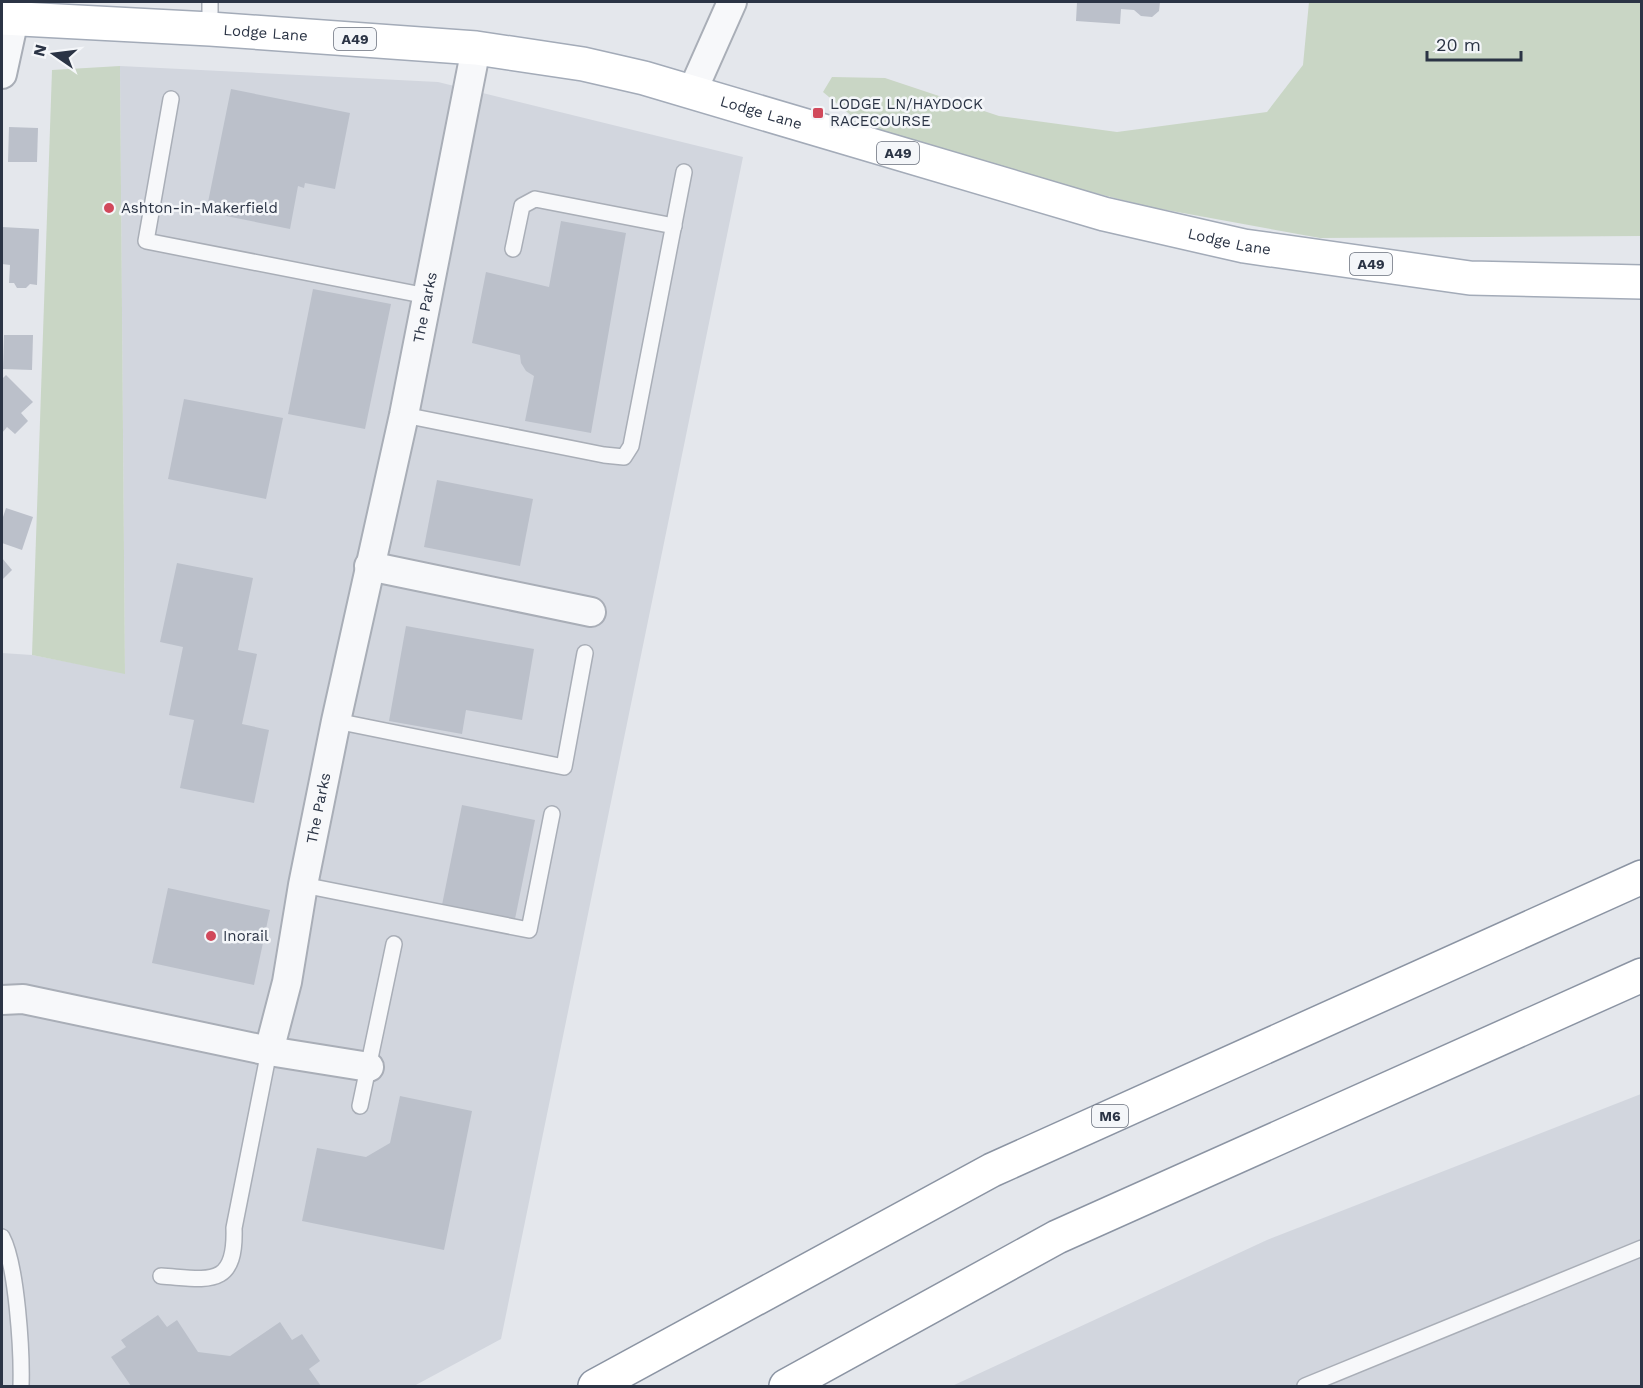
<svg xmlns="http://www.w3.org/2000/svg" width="1643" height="1388" font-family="'Work Sans',sans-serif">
  <rect width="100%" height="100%" fill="#e4e7ec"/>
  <g fill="#d2d6de">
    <path d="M 120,66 L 438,82 L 743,157 L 501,1339 L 414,1386 L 2,1386 L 2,653 L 32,655 L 125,673 Z"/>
    <path d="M 1641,1094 L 1641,1386 L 952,1386 L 1267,1240 Z"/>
  </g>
  <g fill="#c9d6c5">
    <path d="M 1309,2 L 1641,2 L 1641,236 L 1320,238 L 1150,207 L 878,138 L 823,92 L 832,77 L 885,78 L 999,116 L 1117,132 L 1267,112 L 1303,65 Z"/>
    <path d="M 120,66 L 125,674 L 32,655 L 52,70 Z"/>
  </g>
  <g fill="#bbc0ca">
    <path d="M 1077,2 L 1160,2 L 1159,11 L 1152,17 L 1141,16 L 1134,10 L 1121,9 L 1120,24 L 1076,21 Z"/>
    <path d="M 231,89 L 350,113 L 335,189 L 305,183 L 304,188 L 298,186 L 290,229 L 206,212 Z"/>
    <path d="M 9,127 L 38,128 L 37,162 L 8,162 Z"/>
    <path d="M 561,221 L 626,233 L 591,433 L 525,421 L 534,376 L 526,371 L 521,363 L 520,355 L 472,343 L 486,272 L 549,287 Z"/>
    <path d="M 2,227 L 39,229 L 37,285 L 30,284 L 26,288 L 17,288 L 14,283 L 9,283 L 10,265 L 2,264 Z"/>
    <path d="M 313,289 L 391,304 L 365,429 L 288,414 Z"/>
    <path d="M 4,335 L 33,335 L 32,370 L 3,369 Z"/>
    <path d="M 6,375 L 33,402 L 21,413 L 28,421 L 15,434 L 7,427 L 2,433 L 2,379 Z"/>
    <path d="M 184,399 L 283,418 L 266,499 L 168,479 Z"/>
    <path d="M 437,480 L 533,499 L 520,566 L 424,547 Z"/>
    <path d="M 6,508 L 33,517 L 22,550 L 2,543 L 2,520 Z"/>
    <path d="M 2,558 L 12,570 L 2,580 Z"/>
    <path d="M 177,563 L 253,578 L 238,650 L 257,654 L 242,724 L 269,730 L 254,803 L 180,788 L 194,720 L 169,715 L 183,647 L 160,642 Z"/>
    <path d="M 406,626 L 534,649 L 522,720 L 466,710 L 462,734 L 389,721 Z"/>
    <path d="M 462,805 L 535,820 L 515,919 L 442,905 Z"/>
    <path d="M 168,888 L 270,910 L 254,985 L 152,963 Z"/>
    <path d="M 400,1096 L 472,1111 L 444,1250 L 302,1221 L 317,1148 L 366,1157 L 390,1143 Z"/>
    <path d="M 158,1315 L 167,1327 L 177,1320 L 198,1352 L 230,1356 L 280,1322 L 292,1340 L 302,1334 L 320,1361 L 309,1369 L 321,1386 L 131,1386 L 111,1357 L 126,1347 L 121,1340 Z"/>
  </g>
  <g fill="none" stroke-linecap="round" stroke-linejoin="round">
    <g stroke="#a9aeb7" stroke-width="18">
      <g id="service">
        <path d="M 210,2 L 210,29"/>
        <path d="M 171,99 L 146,241 L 427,296"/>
        <path d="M 513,249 L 522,206 L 535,199 L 674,226"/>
        <path d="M 404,415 L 604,455 L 624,457 L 631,446 L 684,172"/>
        <path d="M 336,721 L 564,767 L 585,653"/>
        <path d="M 303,885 L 529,930 L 552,814"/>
        <path d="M 360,1106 L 394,944"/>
        <path d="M 2,1237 C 17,1265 22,1353 21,1386"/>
        <path d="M 161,1276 C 208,1279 236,1289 234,1228 L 269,1051"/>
        <path d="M 1305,1386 L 1642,1248"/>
      </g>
    </g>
    <g stroke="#a9aeb7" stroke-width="32">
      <g id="minor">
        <path d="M 2,74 L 14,19"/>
        <path d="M 692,92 L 732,2"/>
        <path d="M 369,566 L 591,612"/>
        <path d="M 2,1000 L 23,999 L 269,1051 L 369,1067"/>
        <path id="s1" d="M 269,1051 L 287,982 L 303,885 L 336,721 L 404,415 L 476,48"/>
      </g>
    </g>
    <g stroke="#a3abb8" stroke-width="36">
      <g id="primary">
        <path id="s2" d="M 2,18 L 210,29 L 476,48 L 583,64 L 644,78 L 1104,214 L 1244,246 L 1470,278 L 1642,282"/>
      </g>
    </g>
    <g stroke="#8b94a3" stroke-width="36">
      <g id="motorway">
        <path d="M 595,1386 L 992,1170 L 1642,877"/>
        <path d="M 786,1386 L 1057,1237 L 1642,975"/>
      </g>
    </g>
    <use href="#service" stroke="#f7f8fa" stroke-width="15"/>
    <use href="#minor" stroke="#f7f8fa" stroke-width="28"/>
    <use href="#primary" stroke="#fff" stroke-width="33"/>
    <use href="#motorway" stroke="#fff" stroke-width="33"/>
  </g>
  <g fill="#d1495b" stroke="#f4f6f9" stroke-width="2">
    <rect x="812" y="107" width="12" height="12" rx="3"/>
    <circle cx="109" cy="208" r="6"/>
    <circle cx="211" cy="936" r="6"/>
  </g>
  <g text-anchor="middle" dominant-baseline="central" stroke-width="5" stroke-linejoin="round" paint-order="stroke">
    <g fill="#f4f6f9" stroke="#676e7b" stroke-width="1.5">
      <rect x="334" y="28" width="42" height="22" rx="4.5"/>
      <rect x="877" y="142" width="42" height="22" rx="4.5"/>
      <rect x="1350" y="253" width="42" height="22" rx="4.5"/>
      <rect x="1092" y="1105" width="36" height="22" rx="4.5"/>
    </g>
    <g font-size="14" font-weight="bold" fill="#2b3445">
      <text x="355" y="39">A49</text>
      <text x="898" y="153">A49</text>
      <text x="1371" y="264">A49</text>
      <text x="1110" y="1116">M6</text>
    </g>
    <g font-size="15" fill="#2b3445" stroke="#f4f6f9">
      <text stroke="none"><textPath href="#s2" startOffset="264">Lodge Lane</textPath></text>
      <text stroke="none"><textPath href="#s2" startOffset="768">Lodge Lane</textPath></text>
      <text stroke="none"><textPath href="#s2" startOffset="1254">Lodge Lane</textPath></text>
      <text stroke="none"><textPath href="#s1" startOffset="760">The Parks</textPath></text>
      <text stroke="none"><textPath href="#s1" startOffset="248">The Parks</textPath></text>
    </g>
    <g font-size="15" fill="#2b3445" stroke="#f4f6f9" text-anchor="start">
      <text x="830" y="104">LODGE LN/HAYDOCK<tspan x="830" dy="17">RACECOURSE</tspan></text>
      <text x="121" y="208">Ashton-in-Makerfield</text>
      <text x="223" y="936">Inorail</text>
    </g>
  </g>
  <rect width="1643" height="1388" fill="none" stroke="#2b3445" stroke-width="6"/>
  <g transform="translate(54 54) rotate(284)" stroke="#f4f6f9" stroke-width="4.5" paint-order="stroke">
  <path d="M0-4.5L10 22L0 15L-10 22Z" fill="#2b3445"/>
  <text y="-9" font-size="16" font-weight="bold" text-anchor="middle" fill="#2b3445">N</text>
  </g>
  <path d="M1427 51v9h94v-9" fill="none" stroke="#2b3445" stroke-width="3"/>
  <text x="1436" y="51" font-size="18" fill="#2b3445" stroke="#f4f6f9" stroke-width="4.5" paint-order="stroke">20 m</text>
</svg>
